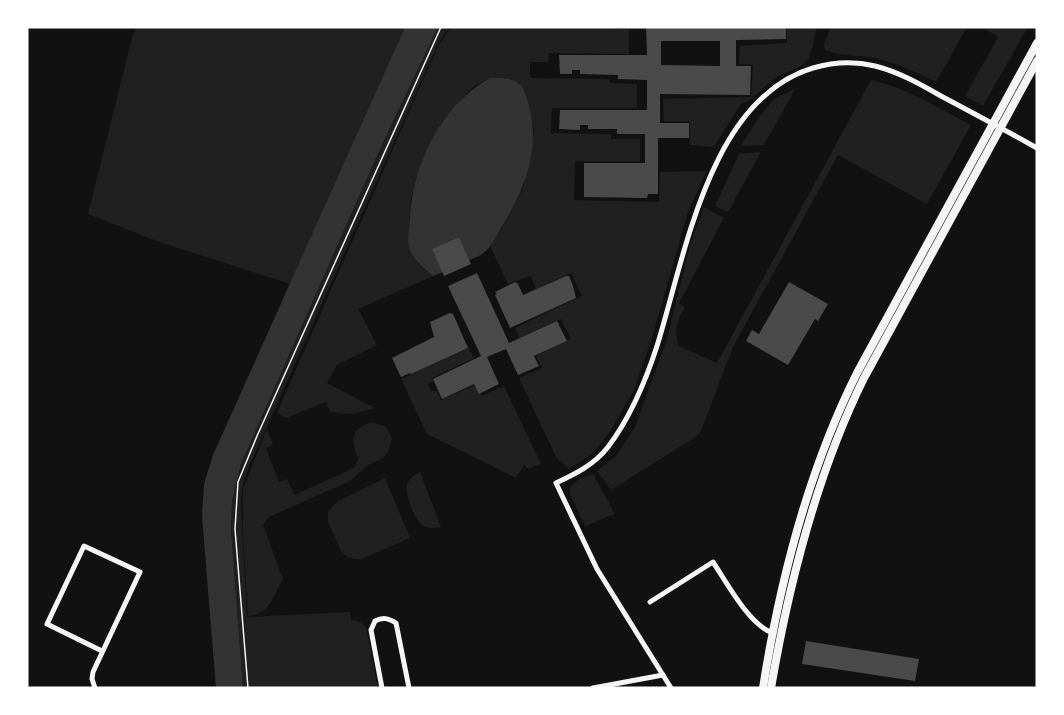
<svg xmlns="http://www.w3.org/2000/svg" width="1064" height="715" font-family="'Sofia Sans Condensed',sans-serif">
  <rect width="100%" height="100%" fill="#111"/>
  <g fill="#202020">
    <path d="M 137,27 L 405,27 L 291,284 L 162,243 L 88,214 L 133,34 Z"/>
    <path d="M 438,27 L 449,27 L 437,46 L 248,469 L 242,488 L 241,504 L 247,617 L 350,612 L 351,620 L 358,621 L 366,627 L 378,688 L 243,688 L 231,530 L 232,501 L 241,464 L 379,151 Z"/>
    <path d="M 451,27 L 612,27 L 612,29 L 629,29 L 629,54 L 549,53 L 548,62 L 530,62 L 530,78 L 609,79 L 610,83 L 637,84 L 637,108 L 552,108 L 551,133 L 611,134 L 611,139 L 640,139 L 640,161 L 575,161 L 574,200 L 659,202 L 660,172 L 707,171 L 688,212 L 651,341 L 634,390 L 610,432 L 594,452 L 569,469 L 556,457 L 519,378 L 542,368 L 536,356 L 571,339 L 561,319 L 519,338 L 515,328 L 582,296 L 571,273 L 536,289 L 531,276 L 508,284 L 490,246 L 508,218 L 523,188 L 530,159 L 534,131 L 526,94 L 519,83 L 511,79 L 490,78 L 476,85 L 464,96 L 443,120 L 425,153 L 411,199 L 408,233 L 419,263 L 433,276 L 358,309 L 377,345 L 337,365 L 327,383 L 375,408 C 359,413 347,416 330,411 L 326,402 L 286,418 L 277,413 L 438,46 Z"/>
    <path d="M 787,27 L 817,27 C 814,37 813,51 808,59 C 804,67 783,73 775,78 C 764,86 752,102 741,104 L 714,147 L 690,145 L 690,121 L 664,121 L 663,99 L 751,97 L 753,65 L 739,64 L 740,46 L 787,43 Z"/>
    <path d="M 831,27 L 967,27 L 936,82 C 914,71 893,61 868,57 C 854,55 839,56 825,50 L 824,44 Z"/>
    <path d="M 982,27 L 1028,27 L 983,106 L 965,96 L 998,37 Z"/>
    <path d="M 871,80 C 907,88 939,108 971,125 L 927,204 L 838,155 L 733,347 L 701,431 L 697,436 L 611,490 L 597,471 L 616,456 L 635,427 L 667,339 L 690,245 L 704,207 L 724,218 L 679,303 L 685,307 C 677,321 673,330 679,346 L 717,363 Z"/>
    <path d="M 795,89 L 764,145 L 741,146 L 757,120 L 774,99 Z"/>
    <path d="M 761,152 L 728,212 L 715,206 L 739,154 Z"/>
    <path d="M 469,348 L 474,358 L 432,378 L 433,381 L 428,384 L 431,391 L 437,391 L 441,400 L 475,385 L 481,396 L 504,386 L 541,464 L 528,469 L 524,465 L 516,478 L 427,434 L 401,379 Z"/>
    <path d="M 372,422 L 386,427 L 392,438 L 388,453 L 382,459 L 368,465 L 350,481 L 269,517 L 263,525 L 283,579 C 273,597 270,614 248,616 L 243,534 L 243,489 L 267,428 L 273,445 L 266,448 L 279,482 L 287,479 L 294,495 L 354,468 L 358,459 C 351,439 350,429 372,422 Z"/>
    <path d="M 420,472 L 441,527 C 434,528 428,529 422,525 C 415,520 404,493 407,485 C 409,478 414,475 420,472 Z"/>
    <path d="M 593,474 L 615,514 L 585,526 L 570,494 L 570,487 L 579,479 Z"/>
    <path d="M 385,478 L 410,538 L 362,559 L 355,559 L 346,556 L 341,551 L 328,522 L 328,512 L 338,501 Z"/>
  </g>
  <g fill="#333">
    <path d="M 405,27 L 438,27 L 379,151 L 241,464 L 232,501 L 231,530 L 243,688 L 216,688 L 202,516 L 204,484 L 213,455 Z"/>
    <path d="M 490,78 C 499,78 509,77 517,82 C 525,87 527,98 529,106 C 541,148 524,193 501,228 C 496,237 491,248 482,254 C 478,257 473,258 469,260 L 459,237 L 433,249 L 443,272 L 433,276 C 425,269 416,262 411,252 C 406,242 409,227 410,216 C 414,162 441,105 490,78 Z"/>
  </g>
  <g fill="#4a4a4a" fill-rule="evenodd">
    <path d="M 646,27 L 786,27 L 786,39 L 736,40 L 736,66 L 751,66 L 750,95 L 660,94 L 660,123 L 689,123 L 689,138 L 658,138 L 658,194 L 648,194 L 647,198 L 584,197 L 584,163 L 645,163 L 645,134 L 617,134 L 617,129 L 588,129 L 588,125 L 580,125 L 580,130 L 559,129 L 560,110 L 647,110 L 647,80 L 618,79 L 618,75 L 580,74 L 580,70 L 572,70 L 572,74 L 560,74 L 559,55 L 647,55 ZM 661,41 L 720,41 L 720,66 L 661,65 Z"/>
    <path d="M 459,237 L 471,264 L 444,276 L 432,249 Z"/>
    <path d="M 477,273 L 509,343 L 557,321 L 567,341 L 534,356 L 539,366 L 518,375 L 506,349 L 487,357 L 499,384 L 479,394 L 474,384 L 442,399 L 433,379 L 481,356 L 448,286 Z"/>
    <path d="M 566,276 L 569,276 L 573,286 L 576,298 L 510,328 L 495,295 L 497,294 L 495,292 L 515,282 L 518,284 L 523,295 Z"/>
    <path d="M 789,282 L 828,304 L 818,321 L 815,319 L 788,365 L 746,341 L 752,330 L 759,334 Z"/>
    <path d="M 450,313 L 453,314 L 468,348 L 411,374 L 410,373 L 401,377 L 392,358 L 434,337 L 430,322 Z"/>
    <path d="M 806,641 L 919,659 L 915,681 L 802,664 Z"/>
  </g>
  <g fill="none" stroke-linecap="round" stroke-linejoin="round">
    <path stroke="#f5f5f5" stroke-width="1.5" d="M 248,688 L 235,529 L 238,482 L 257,436 L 441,27"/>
    <g stroke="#f5f5f5" stroke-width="5">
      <path d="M 650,602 L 713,562 C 727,583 750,626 773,633"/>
      <path d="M 95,688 L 92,679 L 93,672 L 140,572 L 84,546 L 47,624 L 102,651"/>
      <path d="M 382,688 L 371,630 L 375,621 C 383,617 388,618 396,623 L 409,688"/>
      <path d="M 593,688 L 663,675"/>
      <path d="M 671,688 L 597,569 L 556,483 C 575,474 594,465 608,447 C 630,418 646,380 657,346 C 685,257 709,99 813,68 C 833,62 855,61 875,66 C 899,72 920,84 941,96 C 973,113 1005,130 1037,148"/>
    </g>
    <g stroke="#f5f5f5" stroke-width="8">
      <path d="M 763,688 C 780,580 808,471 857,373 L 1037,43"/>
      <path d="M 771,688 C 789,583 817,473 864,378 L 1037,61"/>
    </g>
  </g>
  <rect width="1064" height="715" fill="none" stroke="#ffffff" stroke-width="57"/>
</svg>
